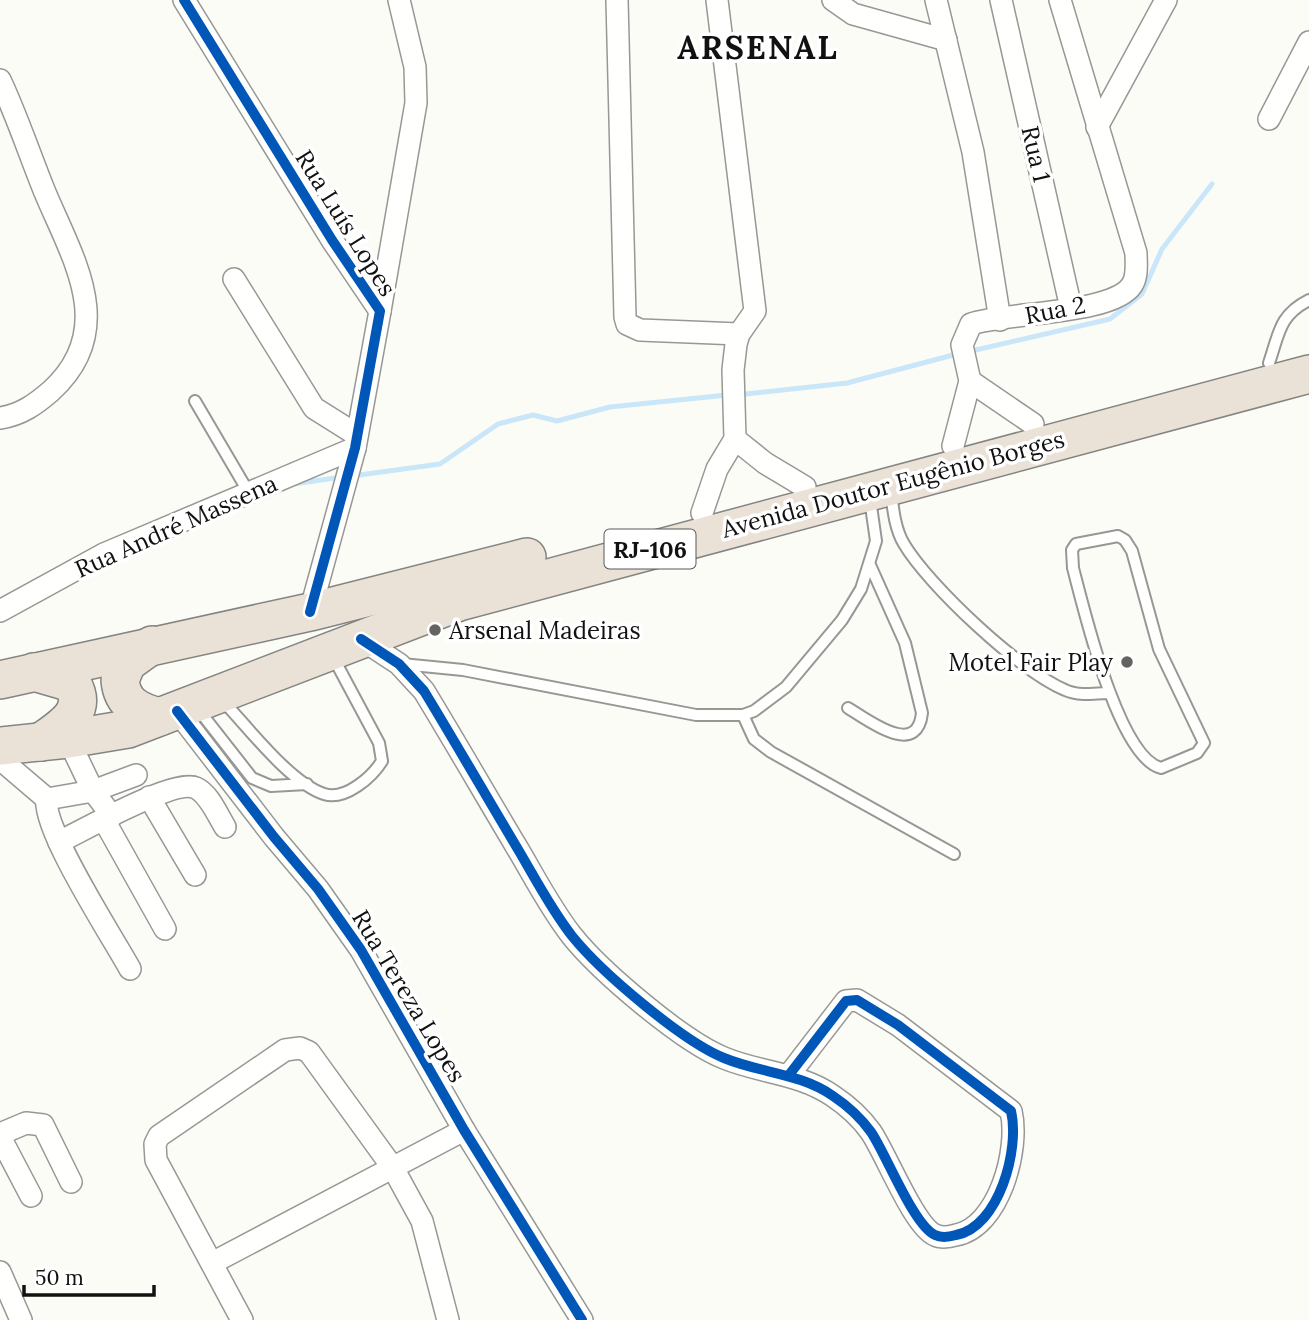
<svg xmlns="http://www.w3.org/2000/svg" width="1309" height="1320" font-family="Lora,serif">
  <rect width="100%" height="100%" fill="#fcfcf7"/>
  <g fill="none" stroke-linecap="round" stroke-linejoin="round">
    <g stroke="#cae6f9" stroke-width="5">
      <path d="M 967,352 L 1110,319 L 1142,294 L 1162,249 L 1212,184"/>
      <path d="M 737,395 L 847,383 L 957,354"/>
      <path d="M 352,476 L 440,464 L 498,424 L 533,415 L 557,421 L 610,407 L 727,395"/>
      <path d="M 293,484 L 342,477"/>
    </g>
    <g stroke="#979795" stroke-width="14">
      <g id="lane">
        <path d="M 1269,363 C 1279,334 1279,315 1309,300"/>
        <path d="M 195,401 L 249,493"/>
        <path d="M 891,492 C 893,509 895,529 904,544 C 929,586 1020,671 1065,690 C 1078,696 1093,694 1107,693"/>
        <path d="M 1118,536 L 1125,540 L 1132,551 L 1159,649 L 1204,743 L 1197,753 L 1161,768 C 1118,757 1084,609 1073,568 L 1072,550 L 1076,544 Z"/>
        <path d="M 402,664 L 463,670 L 696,715 L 743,715 L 754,711 L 786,687 L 842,620 L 861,589 L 876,541 L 870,499"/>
        <path d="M 222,700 C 247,726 290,783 324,794 C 345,801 372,777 382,761 L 379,743 L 333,657"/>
        <path d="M 848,708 C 867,719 917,759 922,713 L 905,643 L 870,565"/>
        <path d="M 198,709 L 252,778 L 271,786 L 307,784"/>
        <path d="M 743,715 L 754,739 L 771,752 L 954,854"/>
      </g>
    </g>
    <g stroke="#979795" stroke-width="24">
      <g id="street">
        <path d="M 184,0 L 332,240 L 380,311 L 355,448 L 310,612"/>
        <path d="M 617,0 L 625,317 L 627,324 L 640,330 L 739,334"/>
        <path d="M 833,0 L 853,14 L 946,40"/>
        <path d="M 936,0 L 973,152 L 1000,320"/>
        <path d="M 1001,0 L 1071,308"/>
        <path d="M 0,80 C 17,116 29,153 44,190 C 71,256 120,328 51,391 C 36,404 21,415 0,418"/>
        <path d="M 1269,119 L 1309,42"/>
        <path d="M 1097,127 L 1166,0"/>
        <path d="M 234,279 L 314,408 L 357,435"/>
        <path d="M 380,311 L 416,103 L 415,67 L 399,0"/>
        <path d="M 970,381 L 1033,424"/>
        <path d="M 735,439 L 765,463 L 805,487"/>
        <path d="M 953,446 L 970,381 L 962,345 L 971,324 C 1004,312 1113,315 1132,285 C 1138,276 1136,262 1136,253 L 1060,0"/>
        <path d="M 702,513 L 717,469 L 735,439 L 733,370 L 736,344 L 739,334 L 755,311 L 717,0"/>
        <path d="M 0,611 L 104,554 L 355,448"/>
        <path d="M 361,639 L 399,664 L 424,691 C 455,742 485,794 516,846 C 534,876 550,908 572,936 C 601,972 682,1041 724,1058 C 760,1073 800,1073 833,1096 C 848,1106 861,1118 871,1132 C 886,1154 914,1226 935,1235 C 941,1238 949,1237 956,1235 C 999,1227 1020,1149 1011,1111 L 898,1025 L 857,1000 L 846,1001 L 789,1075"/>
        <path d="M 177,711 L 274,837 L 318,889 L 361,950 L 464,1130 L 582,1320"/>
        <path d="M 68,739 L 93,791 L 112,816"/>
        <path d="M 0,759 L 47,799"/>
        <path d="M 149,797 L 195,875"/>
        <path d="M 104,820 L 165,929"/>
        <path d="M 59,842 C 82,831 175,778 196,788 C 209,794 217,814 225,827"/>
        <path d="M 130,969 C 113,938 41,827 47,799 L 93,791 L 136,775"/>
        <path d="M 0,1134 L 26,1123 L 43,1125 L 71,1182"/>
        <path d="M 0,1137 L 31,1196"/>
        <path d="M 212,1263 L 464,1130"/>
        <path d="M 0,1272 L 21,1320"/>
        <path d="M 242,1320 L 156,1160 L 155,1144 L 159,1136 L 285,1050 L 300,1048 L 309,1052 L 393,1168 L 422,1221 L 448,1320"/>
      </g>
    </g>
    <g stroke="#848482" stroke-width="40">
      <g id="highway">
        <path d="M 152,645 L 127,663 L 120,680 C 122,704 138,711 159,717"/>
        <path d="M 34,672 L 72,683 C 89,712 63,726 41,742"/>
        <path d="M 0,680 L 310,612 L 527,557"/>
        <path d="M 0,746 L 68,739 L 128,729 L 459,602 L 1309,374"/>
      </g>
    </g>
    <use href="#lane" stroke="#fffffe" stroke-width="10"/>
    <use href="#street" stroke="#fffffe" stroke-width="21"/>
    <use href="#highway" stroke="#ebe2d7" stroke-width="37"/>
    <g stroke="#fff" stroke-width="15">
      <g id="cycleway">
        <path d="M 184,0 L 332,240 L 380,311 L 355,448 L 310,612"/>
        <path d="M 361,639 L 399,664 L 424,691 C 455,742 485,794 516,846 C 534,876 550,908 572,936 C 601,972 682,1041 724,1058 C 760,1073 800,1073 833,1096 C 848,1106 861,1118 871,1132 C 886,1154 914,1226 935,1235 C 941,1238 949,1237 956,1235 C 999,1227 1020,1149 1011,1111 L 898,1025 L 857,1000 L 846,1001 L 789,1075"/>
        <path d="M 177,711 L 274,837 L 318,889 L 361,950 L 464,1130 L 582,1320"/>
      </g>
    </g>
    <use href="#cycleway" stroke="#0057b8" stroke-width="10"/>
  </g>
  <g fill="#636362" stroke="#fff" stroke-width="2.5">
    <circle cx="435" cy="630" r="7"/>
    <circle cx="1127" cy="662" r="7"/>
  </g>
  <g text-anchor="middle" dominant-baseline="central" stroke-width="7" stroke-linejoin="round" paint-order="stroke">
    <rect fill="#fff" stroke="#585858" stroke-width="2" x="604.5" y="529.5" width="91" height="39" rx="5"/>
    <g font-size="23" font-weight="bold" fill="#111">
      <text x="650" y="549">RJ-106</text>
    </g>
    <g font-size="24" fill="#111" stroke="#fff">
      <text transform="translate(1036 154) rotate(77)">Rua 1</text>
      <text transform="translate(346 223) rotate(58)">Rua Luís Lopes</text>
      <text transform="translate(1055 310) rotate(-11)">Rua 2</text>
      <text transform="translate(893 484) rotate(-15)">Avenida Doutor Eugênio Borges</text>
      <text transform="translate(176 526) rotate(-24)">Rua André Massena</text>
      <text transform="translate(409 996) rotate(59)">Rua Tereza Lopes</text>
    </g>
    <g font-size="24" fill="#111" stroke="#fff" text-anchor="start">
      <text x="449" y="630">Arsenal Madeiras</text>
      <text x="1113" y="662" text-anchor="end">Motel Fair Play</text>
    </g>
    <g font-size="32" font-weight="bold" letter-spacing="2" fill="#111" stroke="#fff">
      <text x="758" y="47">ARSENAL</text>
    </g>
  </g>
  <path d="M24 1285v10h130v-10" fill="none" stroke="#111111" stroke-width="3.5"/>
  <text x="35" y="1285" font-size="21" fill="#111111" stroke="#ffffff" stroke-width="5" paint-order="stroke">50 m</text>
</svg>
